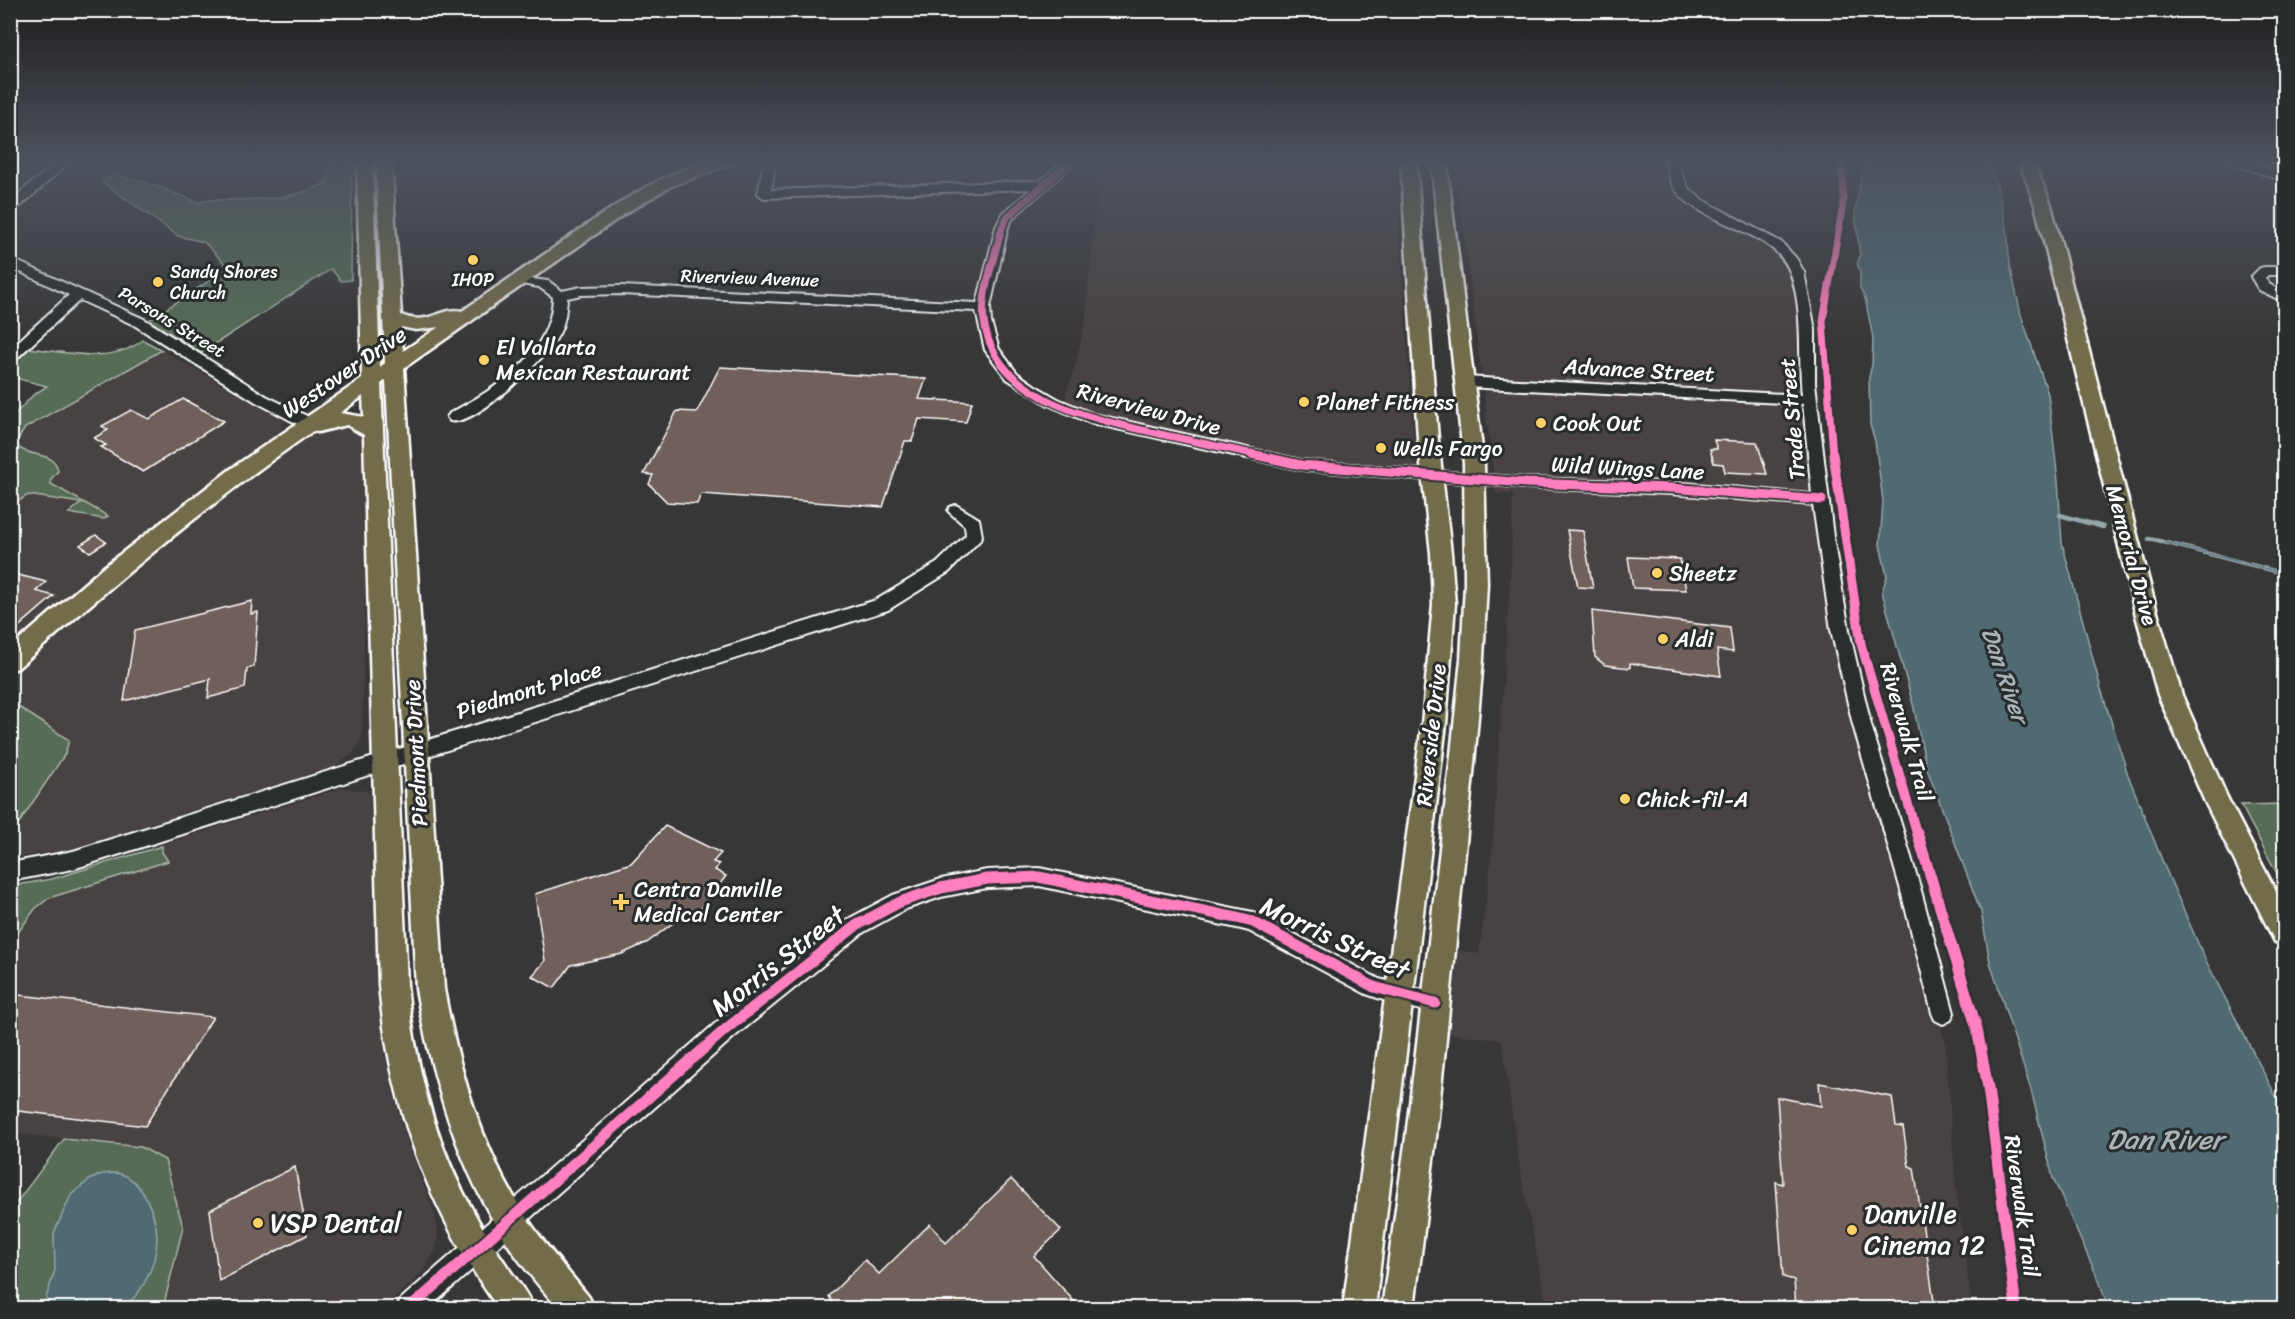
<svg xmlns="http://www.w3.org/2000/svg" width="2295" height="1319" font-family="Sriracha,sans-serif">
  <rect width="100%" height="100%" fill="#383737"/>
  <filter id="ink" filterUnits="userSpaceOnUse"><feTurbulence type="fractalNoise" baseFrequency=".0167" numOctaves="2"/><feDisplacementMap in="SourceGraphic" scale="12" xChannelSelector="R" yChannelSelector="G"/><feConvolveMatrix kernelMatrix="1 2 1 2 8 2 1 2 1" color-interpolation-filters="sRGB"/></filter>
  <g filter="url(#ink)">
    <g fill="#494342">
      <path d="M 1105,160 L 1395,160 L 1415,469 L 1356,467 L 1287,456 L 1124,421 L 1066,405 L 1066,392 L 1073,374 L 1085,324 L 1096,198 Z"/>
      <path d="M 1455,160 L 1661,160 L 1672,189 L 1696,207 L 1744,231 L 1775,250 L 1790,272 L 1800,318 L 1821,557 L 1839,665 L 1945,1041 L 1956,1189 L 1972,1308 L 1547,1308 L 1519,1163 L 1502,1040 L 1446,1033 L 1451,949 L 1479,954 L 1492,855 L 1511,567 L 1513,494 L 1496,493 Z"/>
      <path d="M 162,350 L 280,418 L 284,421 L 282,430 L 141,536 L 11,650 L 11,506 L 40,487 L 10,437 Z"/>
      <path d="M 352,423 L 363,433 L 366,533 L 362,734 L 358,747 L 351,755 L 334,767 L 71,849 L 11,858 L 11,835 L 65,754 L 69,740 L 11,702 L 10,675 L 161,541 L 315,432 L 327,426 Z"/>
      <path d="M 342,788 L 366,791 L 373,798 L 378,999 L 385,1055 L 396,1105 L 409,1148 L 435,1215 L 438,1232 L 436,1249 L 423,1271 L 384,1308 L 163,1308 L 183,1227 L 165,1160 L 141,1147 L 11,1133 L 11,886 L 52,879 Z"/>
    </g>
    <g fill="#576c57" stroke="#abb6ab" stroke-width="1.5">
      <path d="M 331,160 L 352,160 L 351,280 L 341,281 L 331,269 L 201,353 L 149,320 L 229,268 L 204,242 L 178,236 L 102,182 L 112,175 L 120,174 L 127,179 L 140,180 L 200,203 L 206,200 C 246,199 289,203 326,183 Z"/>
      <path d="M 143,340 L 162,350 L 25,428 L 17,441 L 19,448 C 35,458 55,452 58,471 L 51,479 L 51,484 L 108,516 L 104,519 L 69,513 L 81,503 L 28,495 L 11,506 L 11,418 L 33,395 L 47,386 L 11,377 L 11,367 L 28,348 C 66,352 111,365 143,340 Z"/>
      <path d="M 11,702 L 69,740 L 65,754 L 11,835 Z"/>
      <path d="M 2284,804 L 2284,887 L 2241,805 Z"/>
      <path d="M 162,846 L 162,852 L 168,861 L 49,898 L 35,909 L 14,938 L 11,937 L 11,886 L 52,879 Z"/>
      <path d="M 64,1139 L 141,1147 L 165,1160 L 183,1227 L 163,1308 L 11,1308 L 10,1211 Z"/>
    </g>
    <g fill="#4f6a73" stroke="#95a6ab" stroke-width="1.5">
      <path d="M 1864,160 L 1988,160 L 1997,185 L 2007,229 L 2010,265 L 2021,315 L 2048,394 L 2058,481 L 2062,543 L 2101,689 L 2128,775 L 2166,870 L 2205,959 L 2284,1112 L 2284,1308 L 2108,1308 L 2100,1283 L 2053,1178 L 2031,1090 L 1990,962 L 1981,912 L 1926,766 L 1913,704 L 1882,592 L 1887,576 L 1880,545 L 1883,501 L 1875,441 L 1870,425 L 1869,377 L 1872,365 L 1873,338 L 1865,298 L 1860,288 L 1860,271 L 1857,264 L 1860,256 L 1855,213 Z"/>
      <path d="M 2157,539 L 2280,571 L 2284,578 L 2284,586 L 2277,573 L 2157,542 Z"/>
      <path d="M 115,1173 C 128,1174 136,1182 143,1193 C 161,1223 161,1250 146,1280 C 141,1290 132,1302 121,1307 C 109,1313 59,1309 43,1308 L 55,1270 L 54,1233 L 71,1195 L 89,1180 L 102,1174 Z"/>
    </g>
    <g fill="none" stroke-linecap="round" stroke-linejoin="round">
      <g stroke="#95a6ab" stroke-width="4.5">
        <path d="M 2060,515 L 2103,527"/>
        <path d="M 2149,539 L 2162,542"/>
      </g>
    </g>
    <g fill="#705e5a" stroke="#fff" stroke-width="1.5">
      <path d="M 720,367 L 926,379 L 919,399 L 972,402 L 966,422 L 919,419 L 912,441 L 905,441 L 883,507 L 701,494 L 697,504 L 667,502 L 649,484 L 653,475 L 644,474 L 677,411 L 697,412 Z"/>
      <path d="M 183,399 L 224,421 L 143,472 L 101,447 L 106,445 L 94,438 L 108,430 L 102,426 L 131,410 L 149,419 Z"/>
      <path d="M 1714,440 L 1757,442 L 1767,474 L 1725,472 L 1723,464 L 1714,463 L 1710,449 L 1717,449 Z"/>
      <path d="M 1567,530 L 1583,531 L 1593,588 L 1578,587 Z"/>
      <path d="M 96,535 L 106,542 L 90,552 L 80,545 Z"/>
      <path d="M 1628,557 L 1680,559 L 1686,590 L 1633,588 Z"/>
      <path d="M 10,573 L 46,582 L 36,591 L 54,596 L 10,634 Z"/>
      <path d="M 252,601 L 251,614 L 258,612 L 254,667 L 247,669 L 245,688 L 208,698 L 210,679 L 124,701 L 135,630 Z"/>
      <path d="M 1592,611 L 1730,628 L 1733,652 L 1717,650 L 1721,676 L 1630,663 L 1630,668 L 1605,665 L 1595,657 Z"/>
      <path d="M 665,826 L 721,853 L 713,862 L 719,864 L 715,870 L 726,876 L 698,913 L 691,909 L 648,942 L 622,954 L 571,965 L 554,988 L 532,976 L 545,961 L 535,894 L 631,863 Z"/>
      <path d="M 10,994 L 213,1017 L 145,1126 L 10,1110 Z"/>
      <path d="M 1819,1083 L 1892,1097 L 1896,1126 L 1903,1127 L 1909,1166 L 1914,1168 L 1935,1308 L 1796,1308 L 1794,1280 L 1783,1277 L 1776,1182 L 1783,1184 L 1777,1097 L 1821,1106 Z"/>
      <path d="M 295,1167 L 307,1235 L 219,1281 L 210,1210 Z"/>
      <path d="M 1011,1179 L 1061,1230 L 1034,1256 L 1080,1308 L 823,1308 L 832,1301 L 829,1296 L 865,1260 L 879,1274 L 930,1224 L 946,1243 Z"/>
    </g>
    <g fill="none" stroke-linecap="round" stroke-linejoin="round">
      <g stroke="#fff" stroke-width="4">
        <g id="minor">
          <path d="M 59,160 L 72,160 L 15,211 L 10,212 L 10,201 Z"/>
          <path d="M 764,160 L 776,160 L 771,190 L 1040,181 L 1065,160 L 1078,160 L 1013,218 L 1008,227 L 990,307 L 991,322 L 999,349 L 1017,373 L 1034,385 L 1058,399 L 1094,414 L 1301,460 L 1526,478 L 1671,482 L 1812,494 L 1803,404 L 1465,387 L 1458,382 L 1465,377 L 1802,395 C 1798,355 1804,310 1790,272 C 1774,228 1696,225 1673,186 C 1669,178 1667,168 1664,160 L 1676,160 L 1688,188 L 1701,199 L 1781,242 L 1796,258 L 1804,272 L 1815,330 L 1815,383 L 1833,537 L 1849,630 L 1871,725 L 1920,887 L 1954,1013 L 1951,1020 L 1943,1024 L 1935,1020 L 1932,1013 L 1900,887 L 1853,725 L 1831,630 L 1813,505 L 1671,494 L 1526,488 L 1301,470 L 1090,423 L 1048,405 L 1007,379 L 985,350 L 976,311 L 621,294 L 581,295 L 567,298 C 566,311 565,323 559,334 C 548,357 475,427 450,421 L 447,417 L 450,413 C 496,388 551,356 553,297 L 539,287 L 515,283 L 513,280 L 515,277 L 548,281 L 562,291 L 581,287 L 621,286 L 977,303 L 996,227 L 1003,213 L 1031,189 L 764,198 L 758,194 Z"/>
          <path d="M 2228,160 L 2245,160 L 2284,173 L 2284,181 L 2230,163 Z"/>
          <path d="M 10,258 L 144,319 L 266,396 L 315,420 L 318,424 L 310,429 L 305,428 L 256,402 L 134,325 L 80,300 L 15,360 L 10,361 L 10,349 L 69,295 L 10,267 Z"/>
          <path d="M 2265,267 L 2284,267 L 2284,275 L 2268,275 L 2265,278 L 2269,284 L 2284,293 L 2284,302 L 2259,290 L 2251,277 L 2260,268 Z"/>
          <path d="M 956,505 L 979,519 L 982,536 L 980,540 L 949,572 L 888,610 L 73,869 L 10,881 L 10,863 L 73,851 L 876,600 L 937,563 L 966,535 L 965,526 L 948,511 L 950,507 Z"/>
          <path d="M 1039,868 L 1253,912 L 1379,979 L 1435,993 L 1443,996 L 1446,1003 L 1443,1010 L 1435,1013 L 1398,1005 L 1366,994 L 1249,931 L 1237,928 L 1039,886 L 987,888 L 941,897 L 906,909 L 864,932 L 734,1037 L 429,1308 L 397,1308 L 401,1299 L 718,1021 L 850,918 L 893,895 L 941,879 L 987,870 Z"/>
        </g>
      </g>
      <g stroke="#fff" stroke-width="5">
        <g id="major">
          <path d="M 357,160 L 372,160 L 380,367 L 385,363 L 376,160 L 391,160 L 401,315 C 427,327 443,306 462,311 C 495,288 528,266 561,243 C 604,213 682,155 736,160 L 733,163 L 669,187 L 626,213 L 404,368 L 444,989 C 459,1071 482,1151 529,1221 C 547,1248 569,1272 589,1297 L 594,1308 L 558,1308 C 540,1287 522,1266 507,1243 C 457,1166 432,1078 416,989 L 386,380 L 381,384 L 407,985 C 415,1064 433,1138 471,1207 C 482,1228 494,1247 507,1266 C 516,1280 528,1293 533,1308 L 498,1308 C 428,1208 390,1108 379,985 L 364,435 L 347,425 L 318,432 L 313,431 C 209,503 113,584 18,668 L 10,671 L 10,648 L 105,566 L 232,468 L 362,379 ZM 401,327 L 416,330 L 439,327 L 403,351 ZM 363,396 L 364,417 L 340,413 Z"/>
          <path d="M 1401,160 L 1416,160 L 1438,439 L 1451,553 L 1455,604 L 1446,724 L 1375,1308 L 1343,1308 L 1422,724 L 1433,604 L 1431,553 L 1418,439 Z"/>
          <path d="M 1431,160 L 1446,160 L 1484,464 L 1487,584 L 1483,659 L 1474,764 L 1436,1137 L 1414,1308 L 1382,1308 L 1406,1137 L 1450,764 L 1461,659 L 1465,584 L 1464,464 Z"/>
          <path d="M 2019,160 L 2033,160 L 2051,205 L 2157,612 L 2182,695 L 2227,797 L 2284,907 L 2284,945 L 2275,942 L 2205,802 L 2158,695 L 2135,612 L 2035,205 Z"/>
        </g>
      </g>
      <use href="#minor" fill="#2a2d2e" fill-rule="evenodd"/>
      <use href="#major" fill="#736c4b" fill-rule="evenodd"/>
      <g stroke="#2a2d2e" stroke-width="10">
        <g id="cycleway-far2">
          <path d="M 1072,160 L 1008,216 L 1002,227 C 996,254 980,294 984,321 C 995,401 1095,419 1160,434 C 1192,441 1225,448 1258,455"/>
          <path d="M 1833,455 L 1823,321 L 1844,198 L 1841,160"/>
        </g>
      </g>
      <g stroke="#2a2d2e" stroke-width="13">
        <g id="cycleway-far1">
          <path d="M 1251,454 L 1301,465 L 1526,483 L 1671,488 L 1822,500"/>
          <path d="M 1833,454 L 1861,644 L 1917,834"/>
        </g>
      </g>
      <g stroke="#2a2d2e" stroke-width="15">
        <g id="cycleway">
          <path d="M 1917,832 L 1977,1029 L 1988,1088 L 2016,1308"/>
          <path d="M 410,1308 L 726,1029 L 857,925 L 900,902 L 941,888 L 987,879 L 1039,877 L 1237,918 L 1253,922 L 1374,987 L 1435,1003"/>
        </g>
      </g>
      <use href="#cycleway-far2" stroke="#ff80c0" stroke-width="7"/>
      <use href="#cycleway-far1" stroke="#ff80c0" stroke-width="9"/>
      <use href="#cycleway" stroke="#ff80c0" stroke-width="11"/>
    </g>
  </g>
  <linearGradient id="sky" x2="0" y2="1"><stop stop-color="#1f1e1e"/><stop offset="0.47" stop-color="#4d535e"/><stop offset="1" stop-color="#4d535e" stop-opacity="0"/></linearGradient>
  <rect width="2295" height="344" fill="url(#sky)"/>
  <g fill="#ffd166" stroke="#2a2d2e" stroke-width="2">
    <circle cx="473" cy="260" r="6"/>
    <circle cx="158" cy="282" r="6"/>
    <circle cx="484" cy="360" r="6"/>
    <circle cx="1304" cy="402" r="6"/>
    <circle cx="1541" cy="423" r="6"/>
    <circle cx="1381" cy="448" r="6"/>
    <circle cx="1657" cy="573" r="6"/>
    <circle cx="1663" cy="639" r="6"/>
    <circle cx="1625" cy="799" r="6"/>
    <path d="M618 893h6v6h6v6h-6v6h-6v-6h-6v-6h6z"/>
    <circle cx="258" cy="1223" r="6"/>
    <circle cx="1852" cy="1230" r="6"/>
  </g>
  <g text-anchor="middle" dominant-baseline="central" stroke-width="6" stroke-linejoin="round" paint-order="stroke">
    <g font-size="18" fill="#fff" stroke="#2a2d2e" text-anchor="start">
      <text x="170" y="272">Sandy Shores<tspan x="170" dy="21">Church</tspan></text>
      <text x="473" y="280" text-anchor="middle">IHOP</text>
    </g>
    <g font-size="18" fill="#fff" stroke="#2a2d2e">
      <text transform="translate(750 278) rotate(2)">Riverview Avenue</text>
      <text transform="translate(172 322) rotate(31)">Parsons Street</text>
    </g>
    <g font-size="22" fill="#fff" stroke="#2a2d2e" text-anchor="start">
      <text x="496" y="347">El Vallarta<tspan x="496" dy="25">Mexican Restaurant</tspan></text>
      <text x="1316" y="402">Planet Fitness</text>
      <text x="1553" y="423">Cook Out</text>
      <text x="1393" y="448">Wells Fargo</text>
      <text x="1669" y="573">Sheetz</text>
      <text x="1675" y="639">Aldi</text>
      <text x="1637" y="799">Chick-fil-A</text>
      <text x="634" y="889">Centra Danville<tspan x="634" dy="25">Medical Center</tspan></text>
    </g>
    <g font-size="22" fill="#fff" stroke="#2a2d2e">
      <text transform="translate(1639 370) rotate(3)">Advance Street</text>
      <text transform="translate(344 372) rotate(-34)">Westover Drive</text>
      <text transform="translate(1149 409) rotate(15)">Riverview Drive</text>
      <text transform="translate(1792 419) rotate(-95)">Trade Street</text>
      <text transform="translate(1628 468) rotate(3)">Wild Wings Lane</text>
      <text transform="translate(2132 555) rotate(75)">Memorial Drive</text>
      <text transform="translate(529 690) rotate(-17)">Piedmont Place</text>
      <text transform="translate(1907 732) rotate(74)">Riverwalk Trail</text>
      <text transform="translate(1431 735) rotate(-84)">Riverside Drive</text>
      <text transform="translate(416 753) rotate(-93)">Piedmont Drive</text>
      <text transform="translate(2022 1206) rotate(82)">Riverwalk Trail</text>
    </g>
    <g font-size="24" font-style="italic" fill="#a7b4b9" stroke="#2a2d2e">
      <text transform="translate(2005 675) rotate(71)">Dan River</text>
    </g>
    <g font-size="27" fill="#fff" stroke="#2a2d2e">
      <text transform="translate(1335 938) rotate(25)">Morris Street</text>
      <text transform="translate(778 961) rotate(-38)">Morris Street</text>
    </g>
    <g font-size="27" fill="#fff" stroke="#2a2d2e" text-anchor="start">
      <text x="1864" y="1214">Danville<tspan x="1864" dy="31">Cinema 12</tspan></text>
      <text x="270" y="1223">VSP Dental</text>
    </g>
    <g font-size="28" font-style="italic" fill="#a7b4b9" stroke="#2a2d2e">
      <text x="2165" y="1139">Dan River</text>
    </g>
  </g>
  <rect width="2295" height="1319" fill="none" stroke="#2a2d2e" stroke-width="36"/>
  <rect x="18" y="18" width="2259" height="1283" fill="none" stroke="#fff" stroke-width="2" filter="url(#ink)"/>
</svg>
